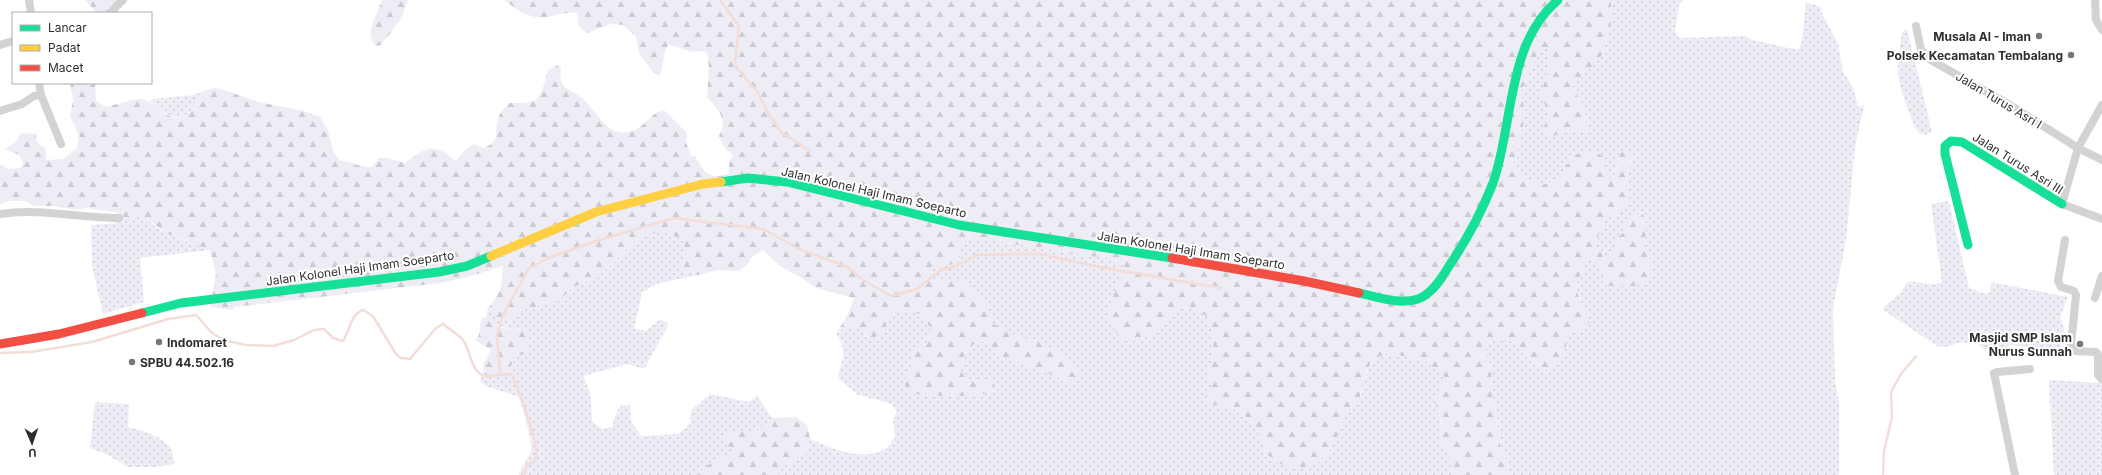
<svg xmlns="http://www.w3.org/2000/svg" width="2102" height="475" font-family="Inter,sans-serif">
  <defs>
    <pattern id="grass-dots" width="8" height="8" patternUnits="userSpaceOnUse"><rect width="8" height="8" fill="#eeecf5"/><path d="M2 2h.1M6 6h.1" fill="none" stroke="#cccbd2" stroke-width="1.8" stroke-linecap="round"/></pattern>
    <pattern id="forest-firs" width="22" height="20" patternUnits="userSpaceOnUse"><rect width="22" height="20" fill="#eeecf5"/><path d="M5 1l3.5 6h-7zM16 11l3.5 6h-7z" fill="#cccbd2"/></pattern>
  </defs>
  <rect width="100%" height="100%" fill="#fff"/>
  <g fill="url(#grass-dots)">
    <path d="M 1611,0 L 1683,0 L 1679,5 L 1675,31 L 1679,38 L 1745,36 L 1752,40 L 1798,50 L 1802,41 L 1806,2 L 1821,7 L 1822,14 L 1838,43 L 1843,72 L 1853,87 L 1858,107 L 1864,105 L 1855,147 L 1846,240 L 1833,308 L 1835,381 L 1839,403 L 1839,475 L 1508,475 L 1509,462 L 1501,452 L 1498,421 L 1490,384 L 1492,371 L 1484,343 L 1505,338 L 1519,346 L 1543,372 L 1571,332 L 1580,331 L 1590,322 L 1578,295 L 1576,284 L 1589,258 L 1594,259 L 1600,264 L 1602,280 L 1645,247 L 1646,220 L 1614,240 L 1609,259 L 1604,257 L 1601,251 L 1594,246 L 1606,218 L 1620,215 C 1625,195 1626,171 1634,155 L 1620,153 L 1615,174 L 1610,179 L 1605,172 L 1605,158 L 1565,167 L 1562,177 L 1545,184 L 1526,180 L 1514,163 L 1521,138 L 1525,112 L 1521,93 L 1538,53 L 1548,47 L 1549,67 L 1541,94 L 1549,114 L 1554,136 L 1568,130 L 1587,133 L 1585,109 L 1572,87 L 1601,57 L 1611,28 Z"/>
    <path d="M 1907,29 L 1932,132 L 1925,135 L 1917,132 C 1909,111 1898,90 1898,67 C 1898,56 1901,43 1902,32 Z"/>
    <path d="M 204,91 C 185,122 181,126 150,102 L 153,99 L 193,95 Z"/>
    <path d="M 1949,201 L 1969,288 L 1987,294 L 1990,292 L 1991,282 L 2068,297 L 2060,317 L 2064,328 L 2063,340 L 2060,349 L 2010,345 L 2003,350 L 1984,349 L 1981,348 L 1979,344 L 1960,342 L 1948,347 L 1937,346 L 1882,309 L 1901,292 L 1907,282 C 1919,280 1932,288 1942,282 L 1931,204 Z"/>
    <path d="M 122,216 L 133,219 L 140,216 L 145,218 L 161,231 L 184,241 L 199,245 L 210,250 L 140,258 L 144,302 L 103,314 L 92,266 L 91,225 L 116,223 Z"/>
    <path d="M 663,232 L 682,239 L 686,254 L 684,271 L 698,275 L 656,284 L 642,293 L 634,329 L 646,331 L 660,319 L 669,324 L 644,369 L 627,364 L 583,376 L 590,392 L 592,421 L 602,429 L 613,427 L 614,419 L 620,406 L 630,405 L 631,421 L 641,436 L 678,434 L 690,424 L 691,410 L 710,394 L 749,402 L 757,396 L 772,418 L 758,430 L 726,434 L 734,452 L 706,466 L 698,475 L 519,475 C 521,465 529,460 531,450 C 533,441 522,407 519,397 L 486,386 L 480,381 L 484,370 L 494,375 L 506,373 L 517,357 L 526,353 L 526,330 C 510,329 499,328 486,317 L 488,308 L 491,313 L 509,322 L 526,309 L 559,301 L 573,287 L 597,278 L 642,235 Z"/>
    <path d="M 973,238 L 1085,254 L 1111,259 L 1123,264 L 1121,280 L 1110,304 L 1121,339 C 1130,339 1146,339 1154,334 C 1164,328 1169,314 1181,309 C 1187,306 1195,308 1201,312 C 1221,327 1212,356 1208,377 L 1215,383 L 1214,405 C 1244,411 1245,412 1261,437 L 1341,427 L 1344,413 L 1362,394 L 1362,384 L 1373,359 L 1385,354 L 1398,355 L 1425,361 L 1446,378 L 1438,413 L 1441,421 L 1439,433 L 1441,443 L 1453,463 L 1453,475 L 778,475 L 781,468 L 806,454 L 810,439 C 831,448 862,462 885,449 C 889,447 892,440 895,437 L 893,419 L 897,412 L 892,404 L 858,395 L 838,378 C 841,358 849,353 836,334 L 848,326 L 856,326 L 872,340 C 883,326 897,301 919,313 C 924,316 928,324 931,328 L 929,340 L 912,353 L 912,394 C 941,396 969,399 996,390 L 993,380 L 967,380 L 961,371 C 965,351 966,343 989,341 L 994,353 L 1072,383 L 1080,376 L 993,324 L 984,300 L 967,283 L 928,280 L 933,267 L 956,264 L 964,239 Z"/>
    <path d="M 2098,363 L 2102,363 L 2102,475 L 2054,475 L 2049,380 L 2098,383 Z"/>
    <path d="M 95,402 L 129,404 L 128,427 C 142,430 162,436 170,448 C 174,453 173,459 174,464 L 156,467 L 128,467 L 108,455 L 90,448 Z"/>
  </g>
  <g fill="url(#forest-firs)">
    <path d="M 85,0 L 127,0 L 115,13 L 97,13 Z"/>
    <path d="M 382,0 L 408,0 L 401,19 L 381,45 L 376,46 C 363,32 378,15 382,0 Z"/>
    <path d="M 504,0 L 1611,0 L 1611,28 L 1601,57 L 1572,87 L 1585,109 L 1587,133 L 1568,130 L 1554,136 L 1542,132 L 1549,114 L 1541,94 L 1549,67 L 1548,47 L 1538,53 L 1521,93 L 1525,112 L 1521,138 L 1514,163 L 1526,180 L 1545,184 L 1562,177 L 1565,167 L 1575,155 L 1596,152 L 1605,158 L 1605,172 L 1610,179 L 1615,174 L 1620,153 L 1629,150 L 1634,155 C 1626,170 1625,186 1629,203 L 1620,215 L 1606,218 L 1594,246 L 1601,251 L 1604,257 L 1609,259 L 1614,240 L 1623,233 L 1625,221 L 1635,214 L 1642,213 L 1646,220 L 1645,247 L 1650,253 L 1651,279 L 1637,286 L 1606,286 L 1602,280 L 1600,264 L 1594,259 L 1589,258 L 1576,284 L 1578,295 L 1590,322 L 1580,331 L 1571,332 L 1559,364 L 1542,372 C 1531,357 1521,346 1505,338 L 1484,343 L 1492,371 L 1490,384 L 1498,421 L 1501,452 L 1509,462 L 1508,475 L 1453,475 L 1453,463 L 1441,443 L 1439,433 L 1441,421 L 1436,404 L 1440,386 L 1446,378 L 1425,361 L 1398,355 L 1386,354 L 1373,359 C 1363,375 1363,391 1356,408 L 1344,413 C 1338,443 1325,472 1289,467 C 1280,466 1268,455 1261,449 C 1261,439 1260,435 1254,426 C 1240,405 1227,410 1206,402 L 1206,390 L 1215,383 L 1208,377 C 1212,356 1221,327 1201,312 C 1195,308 1187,306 1181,309 C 1169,314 1164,328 1154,334 C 1145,339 1130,339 1121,340 L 1107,319 C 1110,299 1120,284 1123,264 L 1111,259 L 973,238 L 964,239 L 963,247 L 960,251 L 960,260 L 956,264 L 933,267 L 928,280 L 967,282 L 984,300 L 994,324 L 1005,331 L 1053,348 L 1067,360 L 1080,376 L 1072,383 L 994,353 L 988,341 C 966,343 965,352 961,371 L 967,380 L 993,380 L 996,390 C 969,399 941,396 912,394 L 905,385 L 912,353 L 929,340 L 931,328 L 920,314 L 907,311 L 895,313 L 886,321 L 885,329 L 872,340 L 856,326 L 848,327 L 836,334 L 847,316 L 854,298 L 816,288 L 799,276 L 781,267 L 763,250 L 752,257 L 747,265 L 739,271 L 719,270 L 698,275 L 684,271 L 678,265 L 686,254 L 682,239 L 663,232 L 642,235 L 597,278 L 573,287 L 559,301 L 526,309 L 509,322 C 499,319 493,317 488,308 C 500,297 503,282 503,266 L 468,277 L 440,283 L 234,307 L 233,310 L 210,307 L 216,273 L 210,250 L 165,233 L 152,222 L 141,216 L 133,219 L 126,218 L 115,212 L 85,208 L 77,210 L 52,206 L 33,206 L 26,201 L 8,201 L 0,204 L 0,165 L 9,169 L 20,168 L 23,164 C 20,152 15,154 5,149 L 15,143 L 21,133 L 36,134 L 37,142 L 46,149 L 46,157 L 47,160 L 63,159 L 77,148 L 79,135 L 70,116 L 73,100 L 70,83 L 95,83 L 96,101 L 106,107 C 118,105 133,97 145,100 C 153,103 159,110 166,114 C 186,127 196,105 204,91 L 215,88 L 221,89 L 259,102 L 304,111 L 320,117 L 327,128 L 334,153 L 341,161 C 353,161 361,169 372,167 L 379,158 L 388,158 L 405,163 C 427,146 434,142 456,161 L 464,151 L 474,144 L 484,148 C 503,139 493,135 498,119 C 500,112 505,108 509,103 L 525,103 L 536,100 L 542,91 L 548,70 L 558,65 L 561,68 C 560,74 560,80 564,86 C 567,90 576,93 581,97 C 597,110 604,135 628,132 C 643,131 649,113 664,110 L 687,133 L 686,142 L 691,156 L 695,156 C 703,171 710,182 729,173 L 729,162 L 733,155 L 725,149 L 719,136 C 728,118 719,111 707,97 L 709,68 L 707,52 L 701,51 L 691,52 L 669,44 C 661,53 665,68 659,76 L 652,71 L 639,53 L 636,36 L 623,25 L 610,24 L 588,33 C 577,28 579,23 577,13 C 569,12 560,14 552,16 C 532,21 520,12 504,0 Z"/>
    <path d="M 486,317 L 502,328 L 527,330 L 531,342 L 526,353 L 517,357 L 506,373 L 494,376 L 484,370 L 483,365 L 491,350 L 475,340 L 479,335 L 481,319 Z"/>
    <path d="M 796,417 L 807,425 L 810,439 L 806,454 L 781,468 L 778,475 L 698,475 L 706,466 L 734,452 L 722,440 L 726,434 L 758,430 L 772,418 Z"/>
  </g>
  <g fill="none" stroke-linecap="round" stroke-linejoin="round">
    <g stroke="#f2ddd8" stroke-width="2.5">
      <path d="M 720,0 L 739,26 L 735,62 L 737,69 L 757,91 L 769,115 L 781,132 L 810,151"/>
      <path d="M 0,353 L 31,352 L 92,342 L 168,319 L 196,315 L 211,332 L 223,340 L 246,345 L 273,346 L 294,340 L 314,330 L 324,329 L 333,338 L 343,341 C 350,330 350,315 363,310 L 373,316 L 396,354 L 401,358 L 410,359 L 436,328 L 443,324 C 449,329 458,334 463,340 C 470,349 470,368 482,375 C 492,380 502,371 512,375 C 518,389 539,443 536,457 C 535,462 531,463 527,465 L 524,475"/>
      <path d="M 500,374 L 497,335 L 503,315 L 529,268 L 551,257 L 602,239 L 674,218 L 763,229 L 799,249 L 847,267 L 863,280 L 891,296 L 917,289 L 942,269 L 954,267 L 977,255 L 1019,254 L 1040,254 L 1099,267 L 1221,288"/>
      <path d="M 1883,475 L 1884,451 L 1892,417 L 1891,392 L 1901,374 L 1916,356"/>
    </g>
    <g stroke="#d3d3d3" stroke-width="8">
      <path d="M 29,0 L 31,13"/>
      <path d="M 2095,0 L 2096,20 L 2102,30"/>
      <path d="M 110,13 L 123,0"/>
      <path d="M 1916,26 L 1921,50 L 1929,59 L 2008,104 L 2078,148 L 2102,160"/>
      <path d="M 0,45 L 13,41"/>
      <path d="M 39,83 L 41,95"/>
      <path d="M 2102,105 L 2078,148 L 2062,204 L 2102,219"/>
      <path d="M 0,111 L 22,104 L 34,96 L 41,95 L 61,144"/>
      <path d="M 0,214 C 40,208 79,218 119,218"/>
      <path d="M 2065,240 L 2058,281 L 2061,287 L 2074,291 L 2076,295 L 2071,345 L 2075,351 L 2096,352 L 2098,354 L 2098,375 L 2102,379"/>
      <path d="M 2095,298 L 2102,276"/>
      <path d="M 2015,475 L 1994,373 L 1997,372 L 2030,369"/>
    </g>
    <g stroke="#16e098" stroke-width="9">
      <path d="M 721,182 L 748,178 L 787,182 L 959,225 L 1172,258"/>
      <path d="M 1968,245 L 1945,154 L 1945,146 L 1951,141 L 1962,142 L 2062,204"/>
      <path d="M 1359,293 C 1378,297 1399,305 1418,299 C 1432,294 1442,278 1449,266 C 1466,241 1482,211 1493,183 C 1514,123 1506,44 1558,0"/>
      <path d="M 142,313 L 181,303 L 439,272 L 467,266 L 491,256"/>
    </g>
    <path stroke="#ffcf43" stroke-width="9" d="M 491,256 L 596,212 L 703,184 L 721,182"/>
    <g stroke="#f24e42" stroke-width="9">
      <path d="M 1172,258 L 1304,281 L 1359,293"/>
      <path d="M 0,344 L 59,334 L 142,313"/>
    </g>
  </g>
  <g fill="#777" stroke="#fff" stroke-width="1.5">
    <circle cx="2039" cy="36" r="4"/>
    <circle cx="2071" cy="55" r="4"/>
    <circle cx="159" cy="342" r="4"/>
    <circle cx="2080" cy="344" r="4"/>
    <circle cx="132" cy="362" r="4"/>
  </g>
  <g text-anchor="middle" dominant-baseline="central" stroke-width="4" stroke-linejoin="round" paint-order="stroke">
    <g font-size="12" font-weight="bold" fill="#2e2e2e" stroke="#fff" text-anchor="end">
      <text x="2031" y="36">Musala Al - Iman</text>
      <text x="2063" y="55">Polsek Kecamatan Tembalang</text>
      <text x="2072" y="337">Masjid SMP Islam<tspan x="2072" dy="14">Nurus Sunnah</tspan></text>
      <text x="167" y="342" text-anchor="start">Indomaret</text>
      <text x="140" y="362" text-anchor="start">SPBU 44.502.16</text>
    </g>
    <g font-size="12" fill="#2e2e2e" stroke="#fff">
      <text transform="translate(1999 100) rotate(31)">Jalan Turus Asri I</text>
      <text transform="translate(2018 163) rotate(32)">Jalan Turus Asri III</text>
      <text transform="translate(874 192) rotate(13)">Jalan Kolonel Haji Imam Soeparto</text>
      <text transform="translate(1191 250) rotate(9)">Jalan Kolonel Haji Imam Soeparto</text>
      <text transform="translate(360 268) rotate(-8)">Jalan Kolonel Haji Imam Soeparto</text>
    </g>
  </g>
  <rect x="12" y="12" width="140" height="72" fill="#ffffff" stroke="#ababab"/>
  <rect x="20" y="25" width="20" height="6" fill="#16e098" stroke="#ababab"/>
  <text x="48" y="32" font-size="12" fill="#2e2e2e">Lancar</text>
  <rect x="20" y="45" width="20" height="6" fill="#ffcf43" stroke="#ababab"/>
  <text x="48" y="52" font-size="12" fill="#2e2e2e">Padat</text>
  <rect x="20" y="65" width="20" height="6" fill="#f24e42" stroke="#ababab"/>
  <text x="48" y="72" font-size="12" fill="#2e2e2e">Macet</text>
  <g transform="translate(32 443) rotate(178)" stroke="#ffffff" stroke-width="3" paint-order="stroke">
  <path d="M0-3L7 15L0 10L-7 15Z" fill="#2e2e2e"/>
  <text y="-6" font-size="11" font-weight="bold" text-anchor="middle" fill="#2e2e2e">U</text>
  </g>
</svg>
